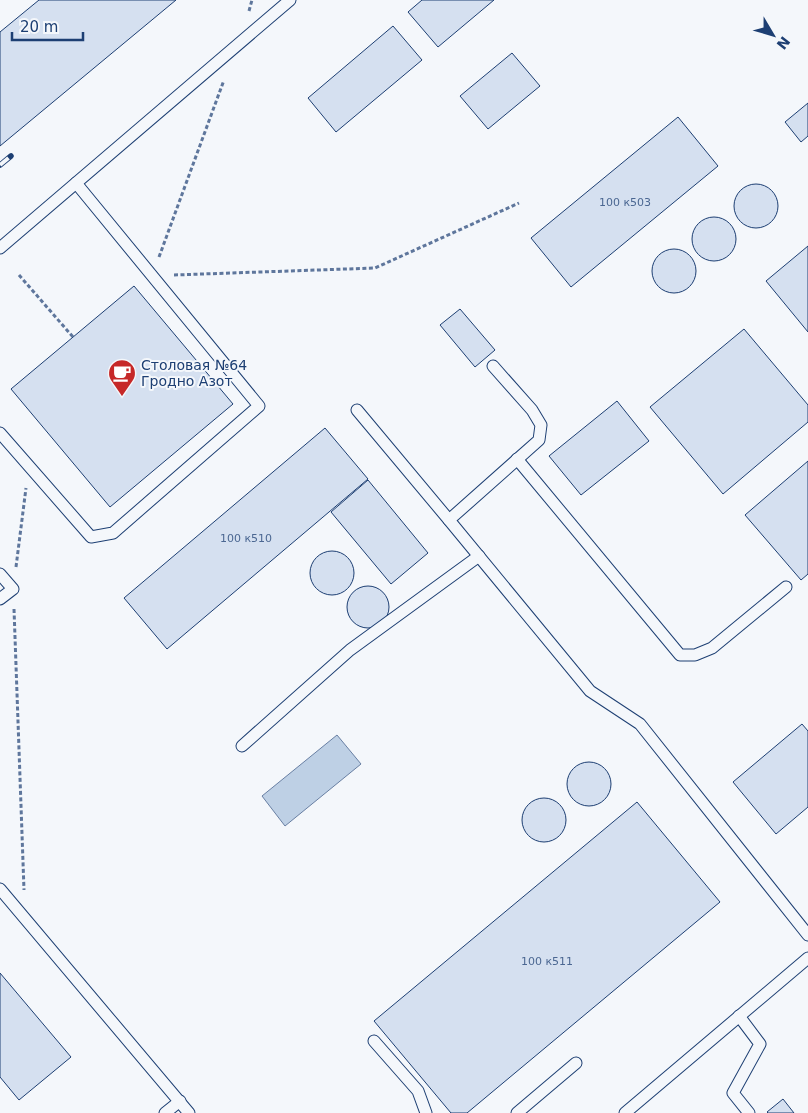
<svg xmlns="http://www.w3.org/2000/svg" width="808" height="1113" font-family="'DejaVu Sans',sans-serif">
  <rect width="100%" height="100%" fill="#f4f7fb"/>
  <path fill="#bed0e5" stroke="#687fa3" d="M 337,735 L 361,764 L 285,826 L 262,796 Z"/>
  <g fill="#d5e0f0" stroke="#1d3f73">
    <path d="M 39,0 L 176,0 L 0,146 L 0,32 Z"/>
    <path d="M 422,0 L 494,0 L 438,47 L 408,12 Z"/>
    <path d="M 393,26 L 422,60 L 336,132 L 308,98 Z"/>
    <path d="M 512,53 L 540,86 L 488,129 L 460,96 Z"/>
    <path d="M 808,103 L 808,136 L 801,142 L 785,122 Z"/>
    <path d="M 678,117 L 718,166 L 571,287 L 531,238 Z"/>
    <circle cx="756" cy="206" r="22"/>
    <circle cx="714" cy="239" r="22"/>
    <path d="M 808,246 L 808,332 L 766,281 Z"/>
    <circle cx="674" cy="271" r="22"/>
    <path d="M 134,286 L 233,404 L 110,507 L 11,389 Z"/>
    <path d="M 460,309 L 495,350 L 475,367 L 440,325 Z"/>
    <path d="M 744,329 L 808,405 L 808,422 L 723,494 L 650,407 Z"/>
    <path d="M 617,401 L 649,441 L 581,495 L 549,456 Z"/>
    <path d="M 325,428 L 368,479 L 167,649 L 124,598 Z"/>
    <path d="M 808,461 L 808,574 L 801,580 L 745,515 Z"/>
    <path d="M 368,480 L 428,553 L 391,584 L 331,512 Z"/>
    <circle cx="332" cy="573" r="22"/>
    <circle cx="368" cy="607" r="21"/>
    <path d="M 802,724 L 808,731 L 808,807 L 776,834 L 733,782 Z"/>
    <circle cx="589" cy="784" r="22"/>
    <circle cx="544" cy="820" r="22"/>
    <path d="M 637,802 L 720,902 L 467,1113 L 451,1113 L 374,1021 Z"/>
    <path d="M 0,973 L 71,1057 L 19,1100 L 0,1077 Z"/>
    <path d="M 783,1099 L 794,1113 L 768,1113 L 767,1112 Z"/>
  </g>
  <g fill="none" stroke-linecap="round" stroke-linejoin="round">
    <g stroke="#1d3f73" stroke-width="13">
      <g id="service">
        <path d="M 0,248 L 290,0"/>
        <path d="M 493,366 L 532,410 L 541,425 L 539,440 L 449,520 L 590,691 L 640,724 L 808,935"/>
        <path d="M 357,410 L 449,520"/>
        <path d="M 0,433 L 91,537 L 113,533 L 259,406 L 76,183"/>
        <path d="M 517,459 L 680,655 L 695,655 L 712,648 L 786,587"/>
        <path d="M 0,574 L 13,589 L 0,599"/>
        <path d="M 242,746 L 350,650 L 479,556"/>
        <path d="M 0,889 L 189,1113"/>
        <path d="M 739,1016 L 760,1044 L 733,1093 L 749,1113"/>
        <path d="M 374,1041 L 418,1091 L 426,1113"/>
        <path d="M 165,1113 L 180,1101"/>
        <path d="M 517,1113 L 576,1063"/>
        <path d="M 625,1113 L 808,958"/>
      </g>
    </g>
    <g stroke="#5e769c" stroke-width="3" stroke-dasharray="4 2.5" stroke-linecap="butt">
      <path d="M 249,11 L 252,0"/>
      <path d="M 159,257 L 224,80"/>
      <path d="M 19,275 L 73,337"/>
      <path d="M 174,275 L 375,268 L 519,203"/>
      <path d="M 16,567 L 26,488"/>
      <path d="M 14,609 L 24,890"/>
    </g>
    <use href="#service" stroke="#f4f7fb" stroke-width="11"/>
    <g stroke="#1d3f73" stroke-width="5.5">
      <path id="rail" d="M 0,165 L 11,156"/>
    </g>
    <use href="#rail" stroke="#f4f7fb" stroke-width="4" stroke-dasharray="11" stroke-linecap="butt"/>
  </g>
  <defs>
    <g id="cafe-pin" transform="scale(1.4375)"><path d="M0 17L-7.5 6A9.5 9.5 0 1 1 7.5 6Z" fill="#c62828" stroke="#f4f7fb"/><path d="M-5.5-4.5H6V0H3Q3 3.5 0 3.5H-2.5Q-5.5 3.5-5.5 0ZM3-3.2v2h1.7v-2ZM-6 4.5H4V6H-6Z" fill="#fff"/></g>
  </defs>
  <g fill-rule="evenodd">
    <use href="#cafe-pin" x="122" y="373"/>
  </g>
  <g text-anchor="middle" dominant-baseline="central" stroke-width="4" stroke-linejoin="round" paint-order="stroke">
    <g font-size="11" fill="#4b6792">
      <text x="625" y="202">100 к503</text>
      <text x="246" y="538">100 к510</text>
      <text x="547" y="961">100 к511</text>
    </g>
    <g font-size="14" fill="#1d3f73" stroke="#f4f7fb" text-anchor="start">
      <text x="141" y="365">Столовая №64<tspan x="141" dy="16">Гродно Азот</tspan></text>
    </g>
  </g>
  <g transform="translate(773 35) rotate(128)" stroke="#f4f7fb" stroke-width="4" paint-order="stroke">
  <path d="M0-4L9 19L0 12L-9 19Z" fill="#1d3f73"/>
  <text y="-8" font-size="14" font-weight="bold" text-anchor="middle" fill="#1d3f73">N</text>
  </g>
  <path d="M12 32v8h71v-8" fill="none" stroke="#1d3f73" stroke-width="2.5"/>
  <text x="20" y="32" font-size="15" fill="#1d3f73" stroke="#f4f7fb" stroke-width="4" paint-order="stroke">20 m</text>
</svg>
